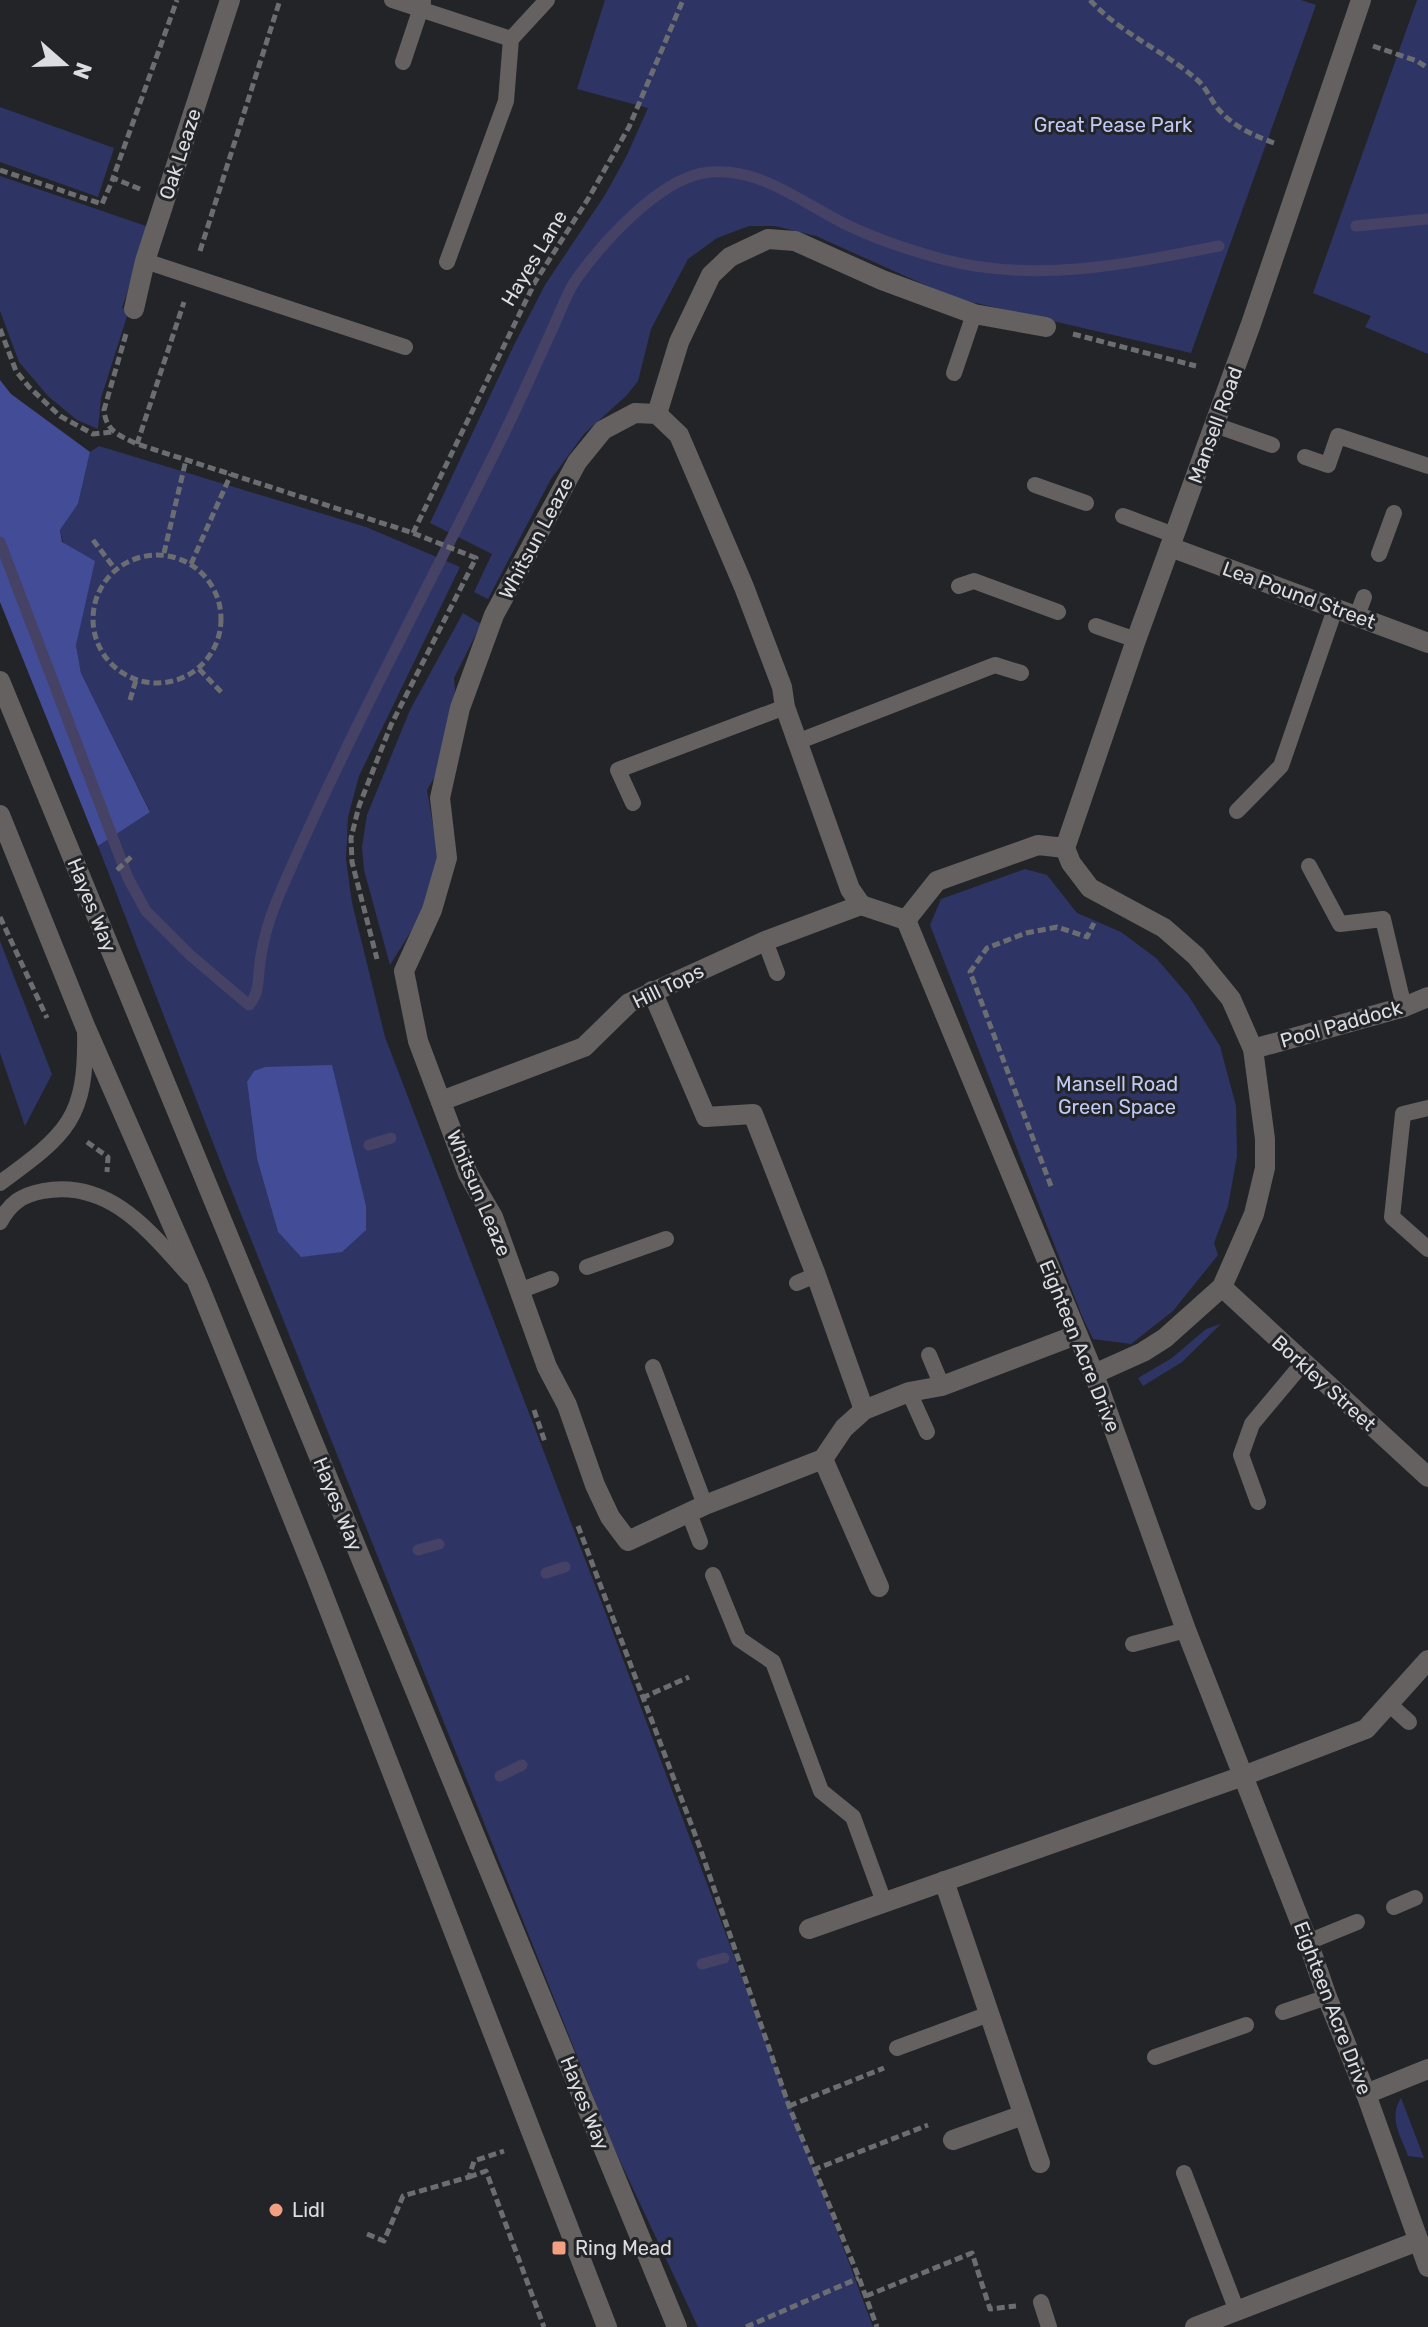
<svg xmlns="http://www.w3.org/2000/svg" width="1428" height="2327" font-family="Rubik,sans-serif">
  <rect width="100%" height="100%" fill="#232428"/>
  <g fill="#2e3565" fill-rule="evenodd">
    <path d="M 605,0 L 1301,0 L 1316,5 L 1191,353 L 954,298 L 816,236 L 775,226 L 749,226 L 717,238 L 688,259 L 651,329 L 638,381 L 627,395 L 584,434 L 551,479 L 488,599 L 474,592 L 492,554 L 430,523 L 515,343 L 545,285 L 605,195 L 627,155 L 648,108 L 577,89 Z"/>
    <path d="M 1417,0 L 1428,0 L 1428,354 L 1365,327 L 1371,316 L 1313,293 Z"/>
    <path d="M 0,107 L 114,148 L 98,197 L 0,162 Z"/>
    <path d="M 0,176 L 149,227 L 122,308 L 129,310 L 101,398 L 98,429 L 77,420 L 48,396 L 19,362 L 0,311 Z"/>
    <path d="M 99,446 L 366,527 L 460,567 L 359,776 L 348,817 L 346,859 L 352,903 L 385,1037 L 606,1614 L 873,2327 L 698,2327 L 613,2146 L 229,1184 L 98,846 L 150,811 L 81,673 L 76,645 L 82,615 L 60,530 L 78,504 L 90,452 ZM 247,1082 L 354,1166 L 366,1206 L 301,1257 L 278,1232 L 257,1159 Z"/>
    <path d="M 463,613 L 481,624 L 454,678 L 455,690 L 447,737 L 434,778 L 427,790 L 439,861 L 420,917 L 390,965 L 364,870 L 362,847 L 367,815 L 410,710 Z"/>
    <path d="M 1025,869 L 1047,875 L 1077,913 L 1121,932 L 1156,958 L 1188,995 L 1220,1046 L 1236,1106 L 1237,1156 L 1228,1206 L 1214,1243 L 1218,1255 L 1173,1311 L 1131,1344 L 1093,1339 L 1082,1316 L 930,925 L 941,899 Z"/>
    <path d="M 0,941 L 52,1074 L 25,1126 L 0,1053 Z"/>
    <path d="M 1221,1324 L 1182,1362 L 1143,1386 L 1138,1378 L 1172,1358 L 1206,1329 Z"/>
    <path d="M 1401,2098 L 1424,2158 L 1408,2156 C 1401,2136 1388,2118 1401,2098 Z"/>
  </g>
  <g fill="#424c97">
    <path d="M 0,380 L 11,394 L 90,452 L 78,504 L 60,530 L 62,542 L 95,561 L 76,645 L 81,673 L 150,812 L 98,846 L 0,602 Z"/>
    <path d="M 332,1065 L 366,1206 L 366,1230 L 342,1252 L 301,1257 L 278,1232 L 257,1159 L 247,1082 L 254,1071 L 265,1067 Z"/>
  </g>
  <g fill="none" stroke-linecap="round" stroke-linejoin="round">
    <g stroke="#464266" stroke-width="11">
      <path d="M 1356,226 L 1428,219"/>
      <path d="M 0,542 L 128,878 L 146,911 L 190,955 L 249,1005 C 258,995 258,984 259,971 C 263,931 274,906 290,870 C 352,729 425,593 493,456 C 514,415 532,373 551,332 C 559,315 566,294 577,278 C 604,241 657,182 703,173 C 756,164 799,201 843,223 C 873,238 909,250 942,259 C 1033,284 1128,264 1219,246"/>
      <path d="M 369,1145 L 391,1138"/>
      <path d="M 418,1550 L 439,1544"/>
      <path d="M 546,1573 L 565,1567"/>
      <path d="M 500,1776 L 522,1765"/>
      <path d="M 702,1964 L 724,1958"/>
    </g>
    <g stroke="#6c6d71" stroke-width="5" stroke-dasharray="8 4" stroke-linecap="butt">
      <path d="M 1090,0 C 1121,34 1161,49 1195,78 C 1207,87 1211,102 1221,112 C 1236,128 1255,136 1274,143"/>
      <path d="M 1373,46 L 1417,61 L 1428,68"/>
      <path d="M 0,170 L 102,204 L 113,179"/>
      <path d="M 140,189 L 113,178 L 177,0"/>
      <path d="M 200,251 L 280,0"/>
      <path d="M 0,329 L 16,371 L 29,387 L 60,416 L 93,434 L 112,432"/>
      <path d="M 126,334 L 104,410 C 106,431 118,435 137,444 L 413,533 L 476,558 L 391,725 L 359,806 L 351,838 L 352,862 L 377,959"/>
      <path d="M 1073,334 L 1196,366"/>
      <path d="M 137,444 L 184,302"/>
      <path d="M 413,533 L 535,282 L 588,199 L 629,127 L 683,0"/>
      <path d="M 93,540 L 115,569"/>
      <path d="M 164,553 L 186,460"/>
      <circle cx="157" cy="619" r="64"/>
      <path d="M 191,564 L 231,474"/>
      <path d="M 199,669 L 222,693"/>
      <path d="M 130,700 L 136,680"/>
      <path d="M 117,870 L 131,857"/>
      <path d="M 0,917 L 47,1018"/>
      <path d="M 87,1142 L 108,1157 L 107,1172"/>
      <path d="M 1051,1186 L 970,972 L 987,948 L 1026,933 L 1057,927 L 1087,937 L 1094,923"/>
      <path d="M 534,1410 L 545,1442"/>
      <path d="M 578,1526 L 699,1845 L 789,2106 L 859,2278 L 877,2327"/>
      <path d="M 642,1698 L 689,1677"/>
      <path d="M 789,2106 L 884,2068"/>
      <path d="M 813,2170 L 928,2125"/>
      <path d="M 469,2177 L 486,2171 L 544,2327"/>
      <path d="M 367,2234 L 384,2241 L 403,2196 L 469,2177 L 474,2161 L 504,2151"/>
      <path d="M 866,2296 L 972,2253 L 990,2309 L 1016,2306"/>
      <path d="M 746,2327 L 859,2278"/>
    </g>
    <g stroke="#646160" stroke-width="16">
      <path d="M 392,0 L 511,39"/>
      <path d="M 403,62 L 423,2"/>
      <path d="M 145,261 L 405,347"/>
      <path d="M 447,262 L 506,101 L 511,39 L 547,0"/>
      <path d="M 954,373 L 974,314"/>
      <path d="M 1215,425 L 1272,445"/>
      <path d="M 1305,457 L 1328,465 L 1338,436 L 1428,466"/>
      <path d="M 1035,485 L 1086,503"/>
      <path d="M 1123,516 L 1174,535"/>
      <path d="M 1379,554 L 1394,513"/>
      <path d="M 959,586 L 974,581 L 1058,612"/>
      <path d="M 1357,616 L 1364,597"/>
      <path d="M 1096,626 L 1136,640"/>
      <path d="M 797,742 L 995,665 L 1021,673"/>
      <path d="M 633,803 L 618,770 L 785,707"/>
      <path d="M 1237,811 L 1281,766 L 1335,609"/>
      <path d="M 1309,866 L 1340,924 L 1383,919 L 1404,1007"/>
      <path d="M 765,941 L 777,973"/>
      <path d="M 1428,1108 L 1403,1114 L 1392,1217 L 1428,1249"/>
      <path d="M 0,1183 C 67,1134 87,1119 85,1031"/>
      <path d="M 0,1222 C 10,1203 22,1195 43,1191 C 110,1179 150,1232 190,1276"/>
      <path d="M 587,1267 L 666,1239"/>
      <path d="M 797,1283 L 816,1275"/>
      <path d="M 519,1291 L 551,1279"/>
      <path d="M 929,1355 L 942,1386"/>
      <path d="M 653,1367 L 705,1505"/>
      <path d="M 909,1392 L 927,1432"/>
      <path d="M 1258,1502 L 1241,1455 L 1252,1424 L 1303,1363"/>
      <path d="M 689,1513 L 700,1542"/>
      <path d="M 713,1575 L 739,1639 L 773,1662 L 821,1791 L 853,1817 L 884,1902"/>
      <path d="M 1133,1644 L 1186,1630"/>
      <path d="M 1389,1704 L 1409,1722"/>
      <path d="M 1394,1907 L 1415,1898"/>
      <path d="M 1308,1942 L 1357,1922"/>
      <path d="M 1283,2012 L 1327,1997"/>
      <path d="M 897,2048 L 989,2014"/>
      <path d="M 1155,2057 L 1246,2025"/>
      <path d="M 1184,2173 L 1237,2311"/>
      <path d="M 1041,2302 L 1049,2327"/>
    </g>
    <g stroke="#646160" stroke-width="20">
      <path d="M 134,309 L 145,261 L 230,0"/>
      <path d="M 657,414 L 679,342 L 711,275 L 730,257 L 768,239 L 795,241 L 882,280 L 974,314 L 1046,327"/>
      <path d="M 1170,547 L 1428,643"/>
      <path d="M 1065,848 L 1071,863 L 1090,888 L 1164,928 L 1196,956 L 1231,999 L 1253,1049 L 1265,1139 L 1265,1168 L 1254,1214 L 1222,1287 L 1165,1338 L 1143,1352 L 1094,1374"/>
      <path d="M 861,905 L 850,889 L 785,707 L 782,687 L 744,587 L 679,435 L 657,414 L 635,413 L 603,430 L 577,462 L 494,615 L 460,708 L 440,798 L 447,858 L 432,910 L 404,971 L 418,1041 L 468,1174 L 493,1217 L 547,1367 L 567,1405 L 595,1485 L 610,1517 L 628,1541 L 705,1505 L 823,1459 L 844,1428 L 864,1410 L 909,1392 L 942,1386 L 1076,1335"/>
      <path d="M 861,905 L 906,920 L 937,881 L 1038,845 L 1065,848 L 1136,640 L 1251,324 L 1361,0"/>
      <path d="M 906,920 L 1094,1374 L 1186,1630 L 1308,1942 L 1327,1997 L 1366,2094 L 1428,2267"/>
      <path d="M 652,991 L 706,1117 L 753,1114 L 816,1275 L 864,1410"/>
      <path d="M 1253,1049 L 1404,1007 L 1428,997"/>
      <path d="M 441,1101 L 584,1047 L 629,1003 L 765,941 L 861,905"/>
      <path d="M 1222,1287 L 1428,1477"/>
      <path d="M 823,1459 L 879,1587"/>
      <path d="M 944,1881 L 1040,2163"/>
      <path d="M 809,1929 L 1243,1776 L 1366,1729 L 1428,1660"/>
      <path d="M 1366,2094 L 1428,2069"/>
      <path d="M 953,2140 L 1023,2115"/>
      <path d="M 1195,2327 L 1418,2241"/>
    </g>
    <g stroke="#646160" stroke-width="20">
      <path d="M 0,681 L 677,2327"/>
      <path d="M 0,815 L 85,1026 L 199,1286 L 316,1576 L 607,2327"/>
    </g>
  </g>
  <g fill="#f2a081" stroke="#232428" stroke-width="3">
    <circle cx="276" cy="2210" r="8"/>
    <rect x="551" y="2240" width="16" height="16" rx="4"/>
  </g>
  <g text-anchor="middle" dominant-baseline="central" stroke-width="6" stroke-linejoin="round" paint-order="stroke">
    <g font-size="20" fill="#bfc9f4" stroke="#232428">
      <text x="1113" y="125">Great Pease Park</text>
      <text x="1117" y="1084">Mansell Road<tspan x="1117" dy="23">Green Space</tspan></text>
    </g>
    <g font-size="20" fill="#dcdde0" stroke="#232428">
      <text transform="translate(180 154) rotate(-72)">Oak Leaze</text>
      <text transform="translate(534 258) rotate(-59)">Hayes Lane</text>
      <text transform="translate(1215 425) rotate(-70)">Mansell Road</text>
      <text transform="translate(536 538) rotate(-62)">Whitsun Leaze</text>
      <text transform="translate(1299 595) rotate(20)">Lea Pound Street</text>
      <text transform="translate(92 905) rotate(68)">Hayes Way</text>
      <text transform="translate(668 986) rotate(-26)">Hill Tops</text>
      <text transform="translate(1341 1024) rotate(-16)">Pool Paddock</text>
      <text transform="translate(479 1193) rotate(67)">Whitsun Leaze</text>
      <text transform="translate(1080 1346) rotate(68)">Eighteen Acre Drive</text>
      <text transform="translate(1324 1383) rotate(42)">Borkley Street</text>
      <text transform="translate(338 1504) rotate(68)">Hayes Way</text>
      <text transform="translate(1333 2008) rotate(69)">Eighteen Acre Drive</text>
      <text transform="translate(585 2103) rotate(68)">Hayes Way</text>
    </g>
    <g font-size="20" fill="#dcdde0" stroke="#232428" text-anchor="start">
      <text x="292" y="2210">Lidl</text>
      <text x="575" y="2248">Ring Mead</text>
    </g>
  </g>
  <g transform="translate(64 64) rotate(110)" stroke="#232428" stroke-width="6" paint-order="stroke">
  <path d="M0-6L14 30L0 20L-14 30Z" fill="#dcdde0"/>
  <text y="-12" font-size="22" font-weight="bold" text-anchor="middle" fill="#dcdde0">N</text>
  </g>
</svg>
